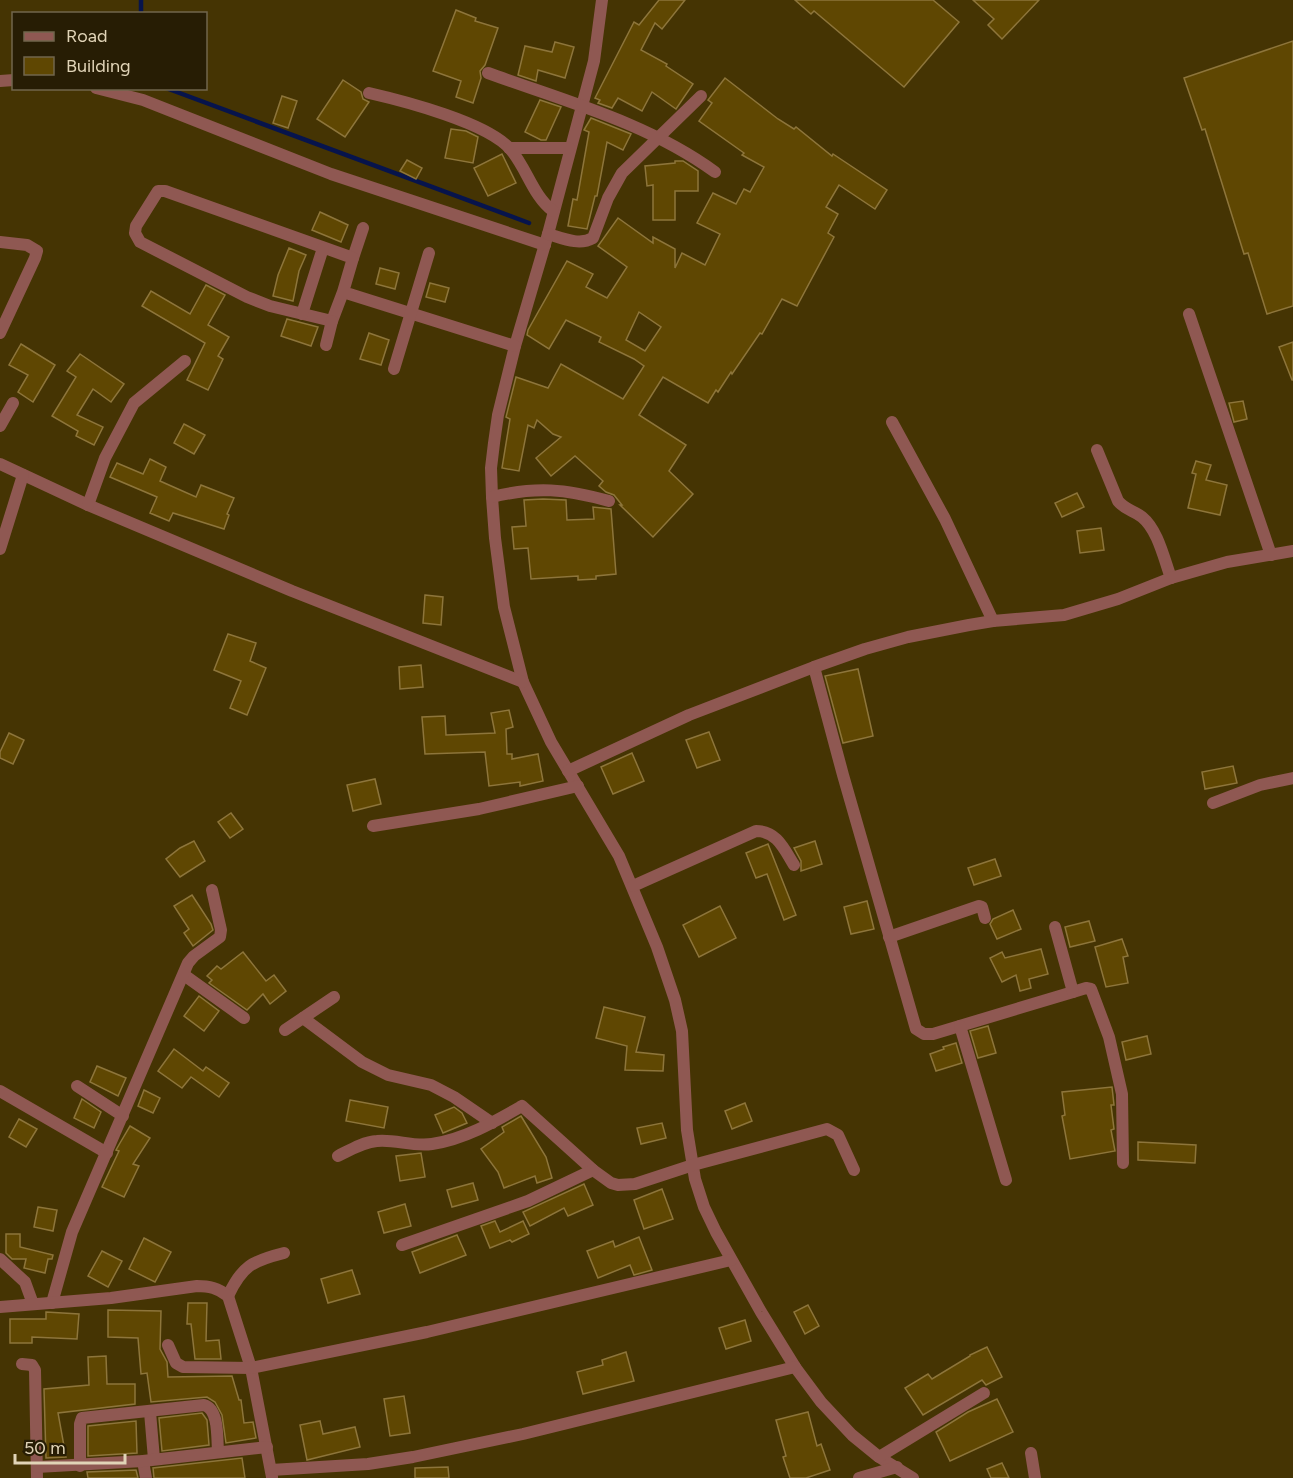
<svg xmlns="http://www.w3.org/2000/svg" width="1293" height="1478" font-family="Figtree,sans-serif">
  <rect width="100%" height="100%" fill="#453403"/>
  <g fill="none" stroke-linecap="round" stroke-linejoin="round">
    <g stroke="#07144c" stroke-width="4.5">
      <path d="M 141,14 L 141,0"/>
      <path d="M 166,88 L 529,223"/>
    </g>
  </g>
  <g fill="#5f4702" stroke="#8d753b" stroke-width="1.5" fill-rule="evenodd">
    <path d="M 659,0 L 685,0 L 662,29 L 655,23 L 641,50 L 667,64 L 666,66 L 693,84 L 676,109 L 652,92 L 642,111 L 618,98 L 612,108 L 598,103 L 600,100 L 595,98 L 634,22 L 639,25 Z"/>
    <path d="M 795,0 L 933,0 L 959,22 L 904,87 L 814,11 L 811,14 Z"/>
    <path d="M 973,0 L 1039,0 L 1002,39 L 988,25 L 994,19 Z"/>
    <path d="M 456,10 L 476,18 L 475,21 L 498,28 L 485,65 L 480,71 L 481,78 L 473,103 L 456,97 L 461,81 L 433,71 Z"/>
    <path d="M 1293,41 L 1293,306 L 1267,314 L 1248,253 L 1244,254 L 1205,129 L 1202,130 L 1184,78 Z"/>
    <path d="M 555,42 L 574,47 L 565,78 L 538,70 L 536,81 L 518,75 L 525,46 L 552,52 Z"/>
    <path d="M 725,78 L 778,119 L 794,129 L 796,127 L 832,156 L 833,154 L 887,190 L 875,209 L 839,185 L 826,207 L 838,214 L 828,233 L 834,237 L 797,306 L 782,299 L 762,334 L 760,333 L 732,374 L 731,372 L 718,392 L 716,390 L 708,403 L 663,377 L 639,415 L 686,445 L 669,471 L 693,494 L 653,537 L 620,505 L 622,505 L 614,495 L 606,492 L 599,486 L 603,481 L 575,456 L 551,476 L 536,458 L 561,437 L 553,434 L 537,420 L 534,428 L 528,425 L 519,471 L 502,468 L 510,419 L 506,417 L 516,377 L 548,388 L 561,364 L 623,399 L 644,366 L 634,359 L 599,342 L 601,337 L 566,320 L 549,349 L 527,335 L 528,330 L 567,261 L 593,274 L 586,287 L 607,298 L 627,267 L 598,246 L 618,218 L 653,243 L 653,237 L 675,249 L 675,268 L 682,253 L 705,265 L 720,234 L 697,223 L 713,193 L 736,204 L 744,189 L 750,192 L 764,167 L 742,155 L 744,153 L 699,121 L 712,103 L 708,100 ZM 639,312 L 661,327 L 645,351 L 626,340 Z"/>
    <path d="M 343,80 L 361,92 L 363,99 L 369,102 L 345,137 L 317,119 Z"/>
    <path d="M 282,96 L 297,101 L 288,128 L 273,123 Z"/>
    <path d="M 540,100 L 561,107 L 546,140 L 541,140 L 525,132 Z"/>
    <path d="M 591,118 L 631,134 L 623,150 L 607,142 L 597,196 L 595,196 L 587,229 L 568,226 L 573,199 L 577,200 L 589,132 L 584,130 Z"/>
    <path d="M 451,129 L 466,131 L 478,137 L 473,163 L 445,158 Z"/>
    <path d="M 502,154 L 516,183 L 488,196 L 474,168 Z"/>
    <path d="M 407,160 L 422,168 L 416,179 L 400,171 Z"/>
    <path d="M 675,161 L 683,161 L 698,171 L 698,191 L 675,191 L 675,220 L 653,220 L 653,185 L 647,186 L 645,166 L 675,163 Z"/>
    <path d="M 320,212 L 348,225 L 341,242 L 312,230 Z"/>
    <path d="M 289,248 L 306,255 L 299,271 L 293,301 L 273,296 L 278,275 Z"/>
    <path d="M 380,268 L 399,273 L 395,289 L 376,284 Z"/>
    <path d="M 430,283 L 449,288 L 445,302 L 426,297 Z"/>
    <path d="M 206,285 L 225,295 L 208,325 L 229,337 L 218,356 L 223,359 L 208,390 L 187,380 L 205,343 L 142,306 L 151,291 L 190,314 Z"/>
    <path d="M 287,319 L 318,327 L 311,346 L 281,336 Z"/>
    <path d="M 369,333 L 389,340 L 381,365 L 360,359 Z"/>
    <path d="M 1293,342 L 1293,380 L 1292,380 L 1279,347 Z"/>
    <path d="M 21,344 L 55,365 L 33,402 L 18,392 L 28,375 L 9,365 Z"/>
    <path d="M 80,354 L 124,384 L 111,402 L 93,389 L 77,415 L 103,427 L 94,445 L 76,436 L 78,431 L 52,416 L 76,377 L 67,371 Z"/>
    <path d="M 1243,401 L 1247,419 L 1234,422 L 1229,403 Z"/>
    <path d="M 184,424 L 205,435 L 194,454 L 174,443 Z"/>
    <path d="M 150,459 L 166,467 L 160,481 L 196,497 L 201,485 L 234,498 L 227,514 L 229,515 L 224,529 L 173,513 L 169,521 L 150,513 L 157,497 L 110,477 L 117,463 L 143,474 Z"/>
    <path d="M 1196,461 L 1211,465 L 1206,480 L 1227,485 L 1220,515 L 1188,508 L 1196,474 L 1192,473 Z"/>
    <path d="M 1077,493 L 1084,507 L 1062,517 L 1055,503 Z"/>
    <path d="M 543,499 L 566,500 L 567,520 L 594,519 L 593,507 L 611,509 L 616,574 L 596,576 L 596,579 L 578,580 L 578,576 L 531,579 L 528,548 L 514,549 L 512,527 L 526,526 L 524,500 Z"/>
    <path d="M 1101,528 L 1104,550 L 1080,553 L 1077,531 Z"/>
    <path d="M 425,595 L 443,597 L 441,625 L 423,623 Z"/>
    <path d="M 228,634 L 256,643 L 250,661 L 266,668 L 247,715 L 230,708 L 241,681 L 214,670 Z"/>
    <path d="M 421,665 L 423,687 L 400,689 L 399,667 Z"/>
    <path d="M 858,669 L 873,736 L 843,743 L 825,676 Z"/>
    <path d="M 509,710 L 513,727 L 506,729 L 507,754 L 512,754 L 512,759 L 538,754 L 543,781 L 520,786 L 520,782 L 489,786 L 485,752 L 425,754 L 422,717 L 445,716 L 446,735 L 495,733 L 491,713 Z"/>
    <path d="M 709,732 L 720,760 L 697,768 L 686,740 Z"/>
    <path d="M 9,733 L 24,740 L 13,764 L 0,758 L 0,752 Z"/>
    <path d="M 632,753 L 644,781 L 613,794 L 601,767 Z"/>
    <path d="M 1233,766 L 1237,783 L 1205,789 L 1202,772 Z"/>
    <path d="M 375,779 L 381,804 L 353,811 L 347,785 Z"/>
    <path d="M 231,813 L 243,829 L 230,838 L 218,822 Z"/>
    <path d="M 194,841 L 205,861 L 180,877 L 166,859 L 180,848 Z"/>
    <path d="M 815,841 L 822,864 L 801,871 L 801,861 L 794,848 Z"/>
    <path d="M 768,844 L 796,915 L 784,920 L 767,874 L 756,878 L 746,853 Z"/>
    <path d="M 995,859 L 1001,876 L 974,885 L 968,868 Z"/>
    <path d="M 192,895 L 211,924 L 213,930 L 193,946 L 184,933 L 189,929 L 174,906 Z"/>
    <path d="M 867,901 L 874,929 L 851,934 L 844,907 Z"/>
    <path d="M 720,906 L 736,938 L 699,957 L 683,925 Z"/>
    <path d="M 1013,910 L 1021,929 L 997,939 L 990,924 L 993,919 Z"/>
    <path d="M 1089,921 L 1095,941 L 1070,947 L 1065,927 Z"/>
    <path d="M 1122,939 L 1128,956 L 1123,957 L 1128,983 L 1106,987 L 1095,947 Z"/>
    <path d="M 1041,949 L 1048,974 L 1029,979 L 1031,988 L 1020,991 L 1016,975 L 1002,982 L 990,958 L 1002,952 L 1005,958 Z"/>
    <path d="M 243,952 L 266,981 L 274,975 L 286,991 L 270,1004 L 263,994 L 247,1010 L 209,983 L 212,980 L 207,976 L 217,966 L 221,969 Z"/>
    <path d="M 199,996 L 219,1011 L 204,1031 L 184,1016 Z"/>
    <path d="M 604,1007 L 645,1017 L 636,1052 L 664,1055 L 663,1071 L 625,1070 L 627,1046 L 596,1038 Z"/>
    <path d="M 988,1026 L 996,1053 L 978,1058 L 970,1031 Z"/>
    <path d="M 1147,1036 L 1151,1054 L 1126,1060 L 1122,1042 Z"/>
    <path d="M 956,1043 L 962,1063 L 936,1071 L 930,1054 L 944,1049 L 943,1047 Z"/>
    <path d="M 174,1049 L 203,1071 L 206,1067 L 229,1083 L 219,1097 L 191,1077 L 182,1088 L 158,1071 Z"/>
    <path d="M 97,1066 L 126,1078 L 118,1096 L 90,1082 Z"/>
    <path d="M 1112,1087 L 1114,1105 L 1111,1105 L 1114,1129 L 1111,1130 L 1115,1151 L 1070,1159 L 1062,1116 L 1065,1115 L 1062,1092 Z"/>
    <path d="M 144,1090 L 160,1098 L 153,1113 L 138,1106 Z"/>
    <path d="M 82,1099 L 101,1112 L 94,1128 L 74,1118 Z"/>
    <path d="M 350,1100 L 388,1107 L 384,1128 L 346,1121 Z"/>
    <path d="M 745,1103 L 752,1121 L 732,1129 L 725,1111 Z"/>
    <path d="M 454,1107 L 462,1113 L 467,1123 L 443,1133 L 435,1115 Z"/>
    <path d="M 521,1116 L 546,1157 L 552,1178 L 537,1183 L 535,1176 L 504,1188 L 498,1172 L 481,1149 L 504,1132 L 502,1127 Z"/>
    <path d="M 19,1119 L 37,1129 L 26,1147 L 9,1137 Z"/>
    <path d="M 662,1123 L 666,1138 L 641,1144 L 637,1128 Z"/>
    <path d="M 130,1126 L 150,1138 L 133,1164 L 139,1166 L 124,1197 L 102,1187 L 119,1151 L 116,1150 L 120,1143 Z"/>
    <path d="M 1138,1142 L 1196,1145 L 1195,1163 L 1138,1160 Z"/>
    <path d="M 421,1153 L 425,1177 L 400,1181 L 396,1156 Z"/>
    <path d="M 473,1183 L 478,1200 L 452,1207 L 447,1190 Z"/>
    <path d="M 584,1184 L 593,1205 L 568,1216 L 564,1208 L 530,1226 L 523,1212 Z"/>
    <path d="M 662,1189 L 673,1219 L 644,1229 L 634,1200 Z"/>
    <path d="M 405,1204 L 411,1226 L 384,1233 L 378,1212 Z"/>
    <path d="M 38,1207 L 57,1210 L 53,1231 L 34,1227 Z"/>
    <path d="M 495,1221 L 500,1232 L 523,1221 L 529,1234 L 512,1242 L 510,1240 L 490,1248 L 481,1226 Z"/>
    <path d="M 6,1234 L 20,1234 L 20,1247 L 53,1255 L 52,1259 L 48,1259 L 45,1273 L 24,1268 L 26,1259 L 12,1259 L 6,1253 Z"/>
    <path d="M 457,1235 L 466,1255 L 420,1273 L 412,1252 Z"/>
    <path d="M 639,1237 L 652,1270 L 634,1275 L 630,1265 L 598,1278 L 587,1251 L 613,1241 L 615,1247 Z"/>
    <path d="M 144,1238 L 171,1252 L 155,1282 L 129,1269 Z"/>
    <path d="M 102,1251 L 122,1261 L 108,1287 L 88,1276 Z"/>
    <path d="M 352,1270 L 360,1294 L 328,1303 L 321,1279 Z"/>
    <path d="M 188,1303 L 207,1303 L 206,1341 L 219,1340 L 221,1359 L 195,1359 L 191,1324 L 187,1324 Z"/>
    <path d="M 808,1305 L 819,1326 L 805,1334 L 794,1312 Z"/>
    <path d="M 108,1310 L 161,1311 L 160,1349 L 167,1362 L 168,1377 L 232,1376 L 239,1400 L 241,1400 L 244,1423 L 253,1422 L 256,1438 L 226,1443 L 222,1415 L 215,1402 L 207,1397 L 151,1402 L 147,1373 L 141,1374 L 138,1338 L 108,1337 Z"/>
    <path d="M 46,1312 L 79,1314 L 77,1339 L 32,1337 L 32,1343 L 10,1343 L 10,1319 L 46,1319 Z"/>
    <path d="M 745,1320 L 751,1341 L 726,1349 L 719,1328 Z"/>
    <path d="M 987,1347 L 1002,1377 L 986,1385 L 982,1380 L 923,1415 L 905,1388 L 928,1374 L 932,1379 L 970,1356 L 970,1355 Z"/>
    <path d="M 626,1352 L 634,1381 L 583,1394 L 577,1372 L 603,1365 L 602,1360 Z"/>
    <path d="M 106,1356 L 107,1384 L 135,1384 L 135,1404 L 58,1413 L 66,1457 L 46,1458 L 44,1389 L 89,1385 L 88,1357 Z"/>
    <path d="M 404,1396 L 410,1433 L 390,1436 L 384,1399 Z"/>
    <path d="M 997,1399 L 1013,1432 L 950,1461 L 936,1432 L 968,1412 Z"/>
    <path d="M 808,1412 L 817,1446 L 821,1444 L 830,1470 L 806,1478 L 790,1478 L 783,1457 L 786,1456 L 776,1420 Z"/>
    <path d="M 202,1413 L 207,1420 L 209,1445 L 162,1451 L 159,1418 Z"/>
    <path d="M 136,1421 L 137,1453 L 88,1456 L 88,1426 Z"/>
    <path d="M 320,1421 L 323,1434 L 355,1427 L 360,1447 L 307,1460 L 300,1425 Z"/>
    <path d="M 242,1458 L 245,1478 L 154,1478 L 153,1468 Z"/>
    <path d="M 1002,1463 L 1009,1478 L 991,1478 L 987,1469 Z"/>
    <path d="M 448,1467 L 449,1478 L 415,1478 L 415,1468 Z"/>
    <path d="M 136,1470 L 138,1478 L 88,1478 L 87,1472 Z"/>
  </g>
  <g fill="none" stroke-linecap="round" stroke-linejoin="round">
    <g stroke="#8f5852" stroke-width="12">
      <path d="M 602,0 L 594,61 L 548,234 L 515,346 L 498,415 L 494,443 L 491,468 L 492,497 L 495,538 L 504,607 L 523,682 L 551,742 L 619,856 L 657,947 L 675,1000 L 682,1031 L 687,1130 L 695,1179 L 704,1207 L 716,1232 L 761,1312 L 795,1367 L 821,1402 L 852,1435 L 879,1457 L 913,1478"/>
      <path d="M 488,73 C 565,101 648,123 715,172"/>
      <path d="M 0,81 L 14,80"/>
      <path d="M 96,88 L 143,100 L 331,174 L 545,245"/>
      <path d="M 369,93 C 404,101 489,123 511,150 C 527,169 533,196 553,211"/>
      <path d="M 509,148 L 569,148"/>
      <path d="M 548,234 C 562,238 579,246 593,238 L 608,198 L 622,173 L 701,96"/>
      <path d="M 0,242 L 27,245 L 37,251 L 35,258 L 0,333"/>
      <path d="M 353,258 L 363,228"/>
      <path d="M 343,292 L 353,258 L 165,191 L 158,191 L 136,226 L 135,233 L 140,242 L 247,297 L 270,306 L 332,321 L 343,292 L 515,346"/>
      <path d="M 302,314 L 323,248"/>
      <path d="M 1189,314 L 1271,555"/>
      <path d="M 326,345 L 332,321"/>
      <path d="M 394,369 L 429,253"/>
      <path d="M 892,422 L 945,519 L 993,621"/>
      <path d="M 0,426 L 13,403"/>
      <path d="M 1097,450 L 1118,501 C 1125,510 1133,510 1142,517 C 1158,530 1164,559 1171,578"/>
      <path d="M 0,464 L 88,505 L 292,591 L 523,682"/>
      <path d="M 492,497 C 537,486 565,489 609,501"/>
      <path d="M 88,505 L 105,458 L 134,403 L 185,361"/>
      <path d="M 0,549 L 23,475"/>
      <path d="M 814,667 L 843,775 L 916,1029 L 924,1034 L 933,1034 L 1073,992 L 1086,988 L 1091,989 L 1109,1037 L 1122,1094 L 1123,1163"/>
      <path d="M 568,771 L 689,715 L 814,667 L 865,649 L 908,637 L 969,625 L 993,621 L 1064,615 L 1118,599 L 1171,578 L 1227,562 L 1293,551"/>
      <path d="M 1213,803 L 1260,785 L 1293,778"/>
      <path d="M 373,826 L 479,809 L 578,786"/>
      <path d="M 633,886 L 756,831 C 777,831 784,849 794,865"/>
      <path d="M 1055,927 L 1073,992"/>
      <path d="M 889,937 L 979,906 L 982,907 L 985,918"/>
      <path d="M 184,975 L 244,1018"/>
      <path d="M 303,1018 L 362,1062 L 388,1075 L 431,1085 L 454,1097 L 492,1123"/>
      <path d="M 960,1026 L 1006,1180"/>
      <path d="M 285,1030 L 334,997"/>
      <path d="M 77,1086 L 123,1116"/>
      <path d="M 0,1091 L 107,1153"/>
      <path d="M 338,1156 C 350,1150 363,1142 377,1141 C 395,1139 413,1147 432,1144 C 465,1139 494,1122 522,1106 L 593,1170 L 611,1183 L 618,1185 L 635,1184 L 693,1165 L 827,1129 L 838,1135 L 854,1170"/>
      <path d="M 402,1245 L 528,1201 L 593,1170"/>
      <path d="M 0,1259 L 25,1282 L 33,1304"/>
      <path d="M 228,1296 C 242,1266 252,1261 284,1253"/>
      <path d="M 52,1303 L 72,1232 L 188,963 L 194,956 L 220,937 L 221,930 L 212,890"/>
      <path d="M 0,1307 L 111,1298 L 197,1286 C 209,1286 218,1288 228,1296 L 251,1368 L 272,1477"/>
      <path d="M 168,1345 L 176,1363 L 183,1367 L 251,1368 L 427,1332 L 731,1260"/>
      <path d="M 22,1364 L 32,1365 L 35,1370 L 37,1478"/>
      <path d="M 150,1412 L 154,1459"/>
      <path d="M 1031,1453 L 1035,1478"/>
      <path d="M 879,1457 L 984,1393"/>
      <path d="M 143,1461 L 146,1478"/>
      <path d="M 80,1466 L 80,1424 L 82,1418 L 204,1405 C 219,1409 217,1438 218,1452"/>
      <path d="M 37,1467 L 143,1461 L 267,1447"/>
      <path d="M 271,1470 L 368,1464 L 413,1457 L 523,1434 L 795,1367"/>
      <path d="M 859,1478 L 897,1467"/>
    </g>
  </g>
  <rect x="12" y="12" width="195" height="78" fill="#271d04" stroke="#71664c" stroke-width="1.5"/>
  <rect x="24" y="32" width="30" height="9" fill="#8f5852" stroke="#71664c" stroke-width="1.5"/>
  <text x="66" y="42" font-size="18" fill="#e1d4b7">Road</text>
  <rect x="24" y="57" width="30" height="18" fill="#5f4702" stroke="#71664c" stroke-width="1.5"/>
  <text x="66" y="72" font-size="18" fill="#e1d4b7">Building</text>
  <path d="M15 1454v9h110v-9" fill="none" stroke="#e1d4b7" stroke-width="3"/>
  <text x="24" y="1454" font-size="18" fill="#e1d4b7" stroke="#271d04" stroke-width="4.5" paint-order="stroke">50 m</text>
</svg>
